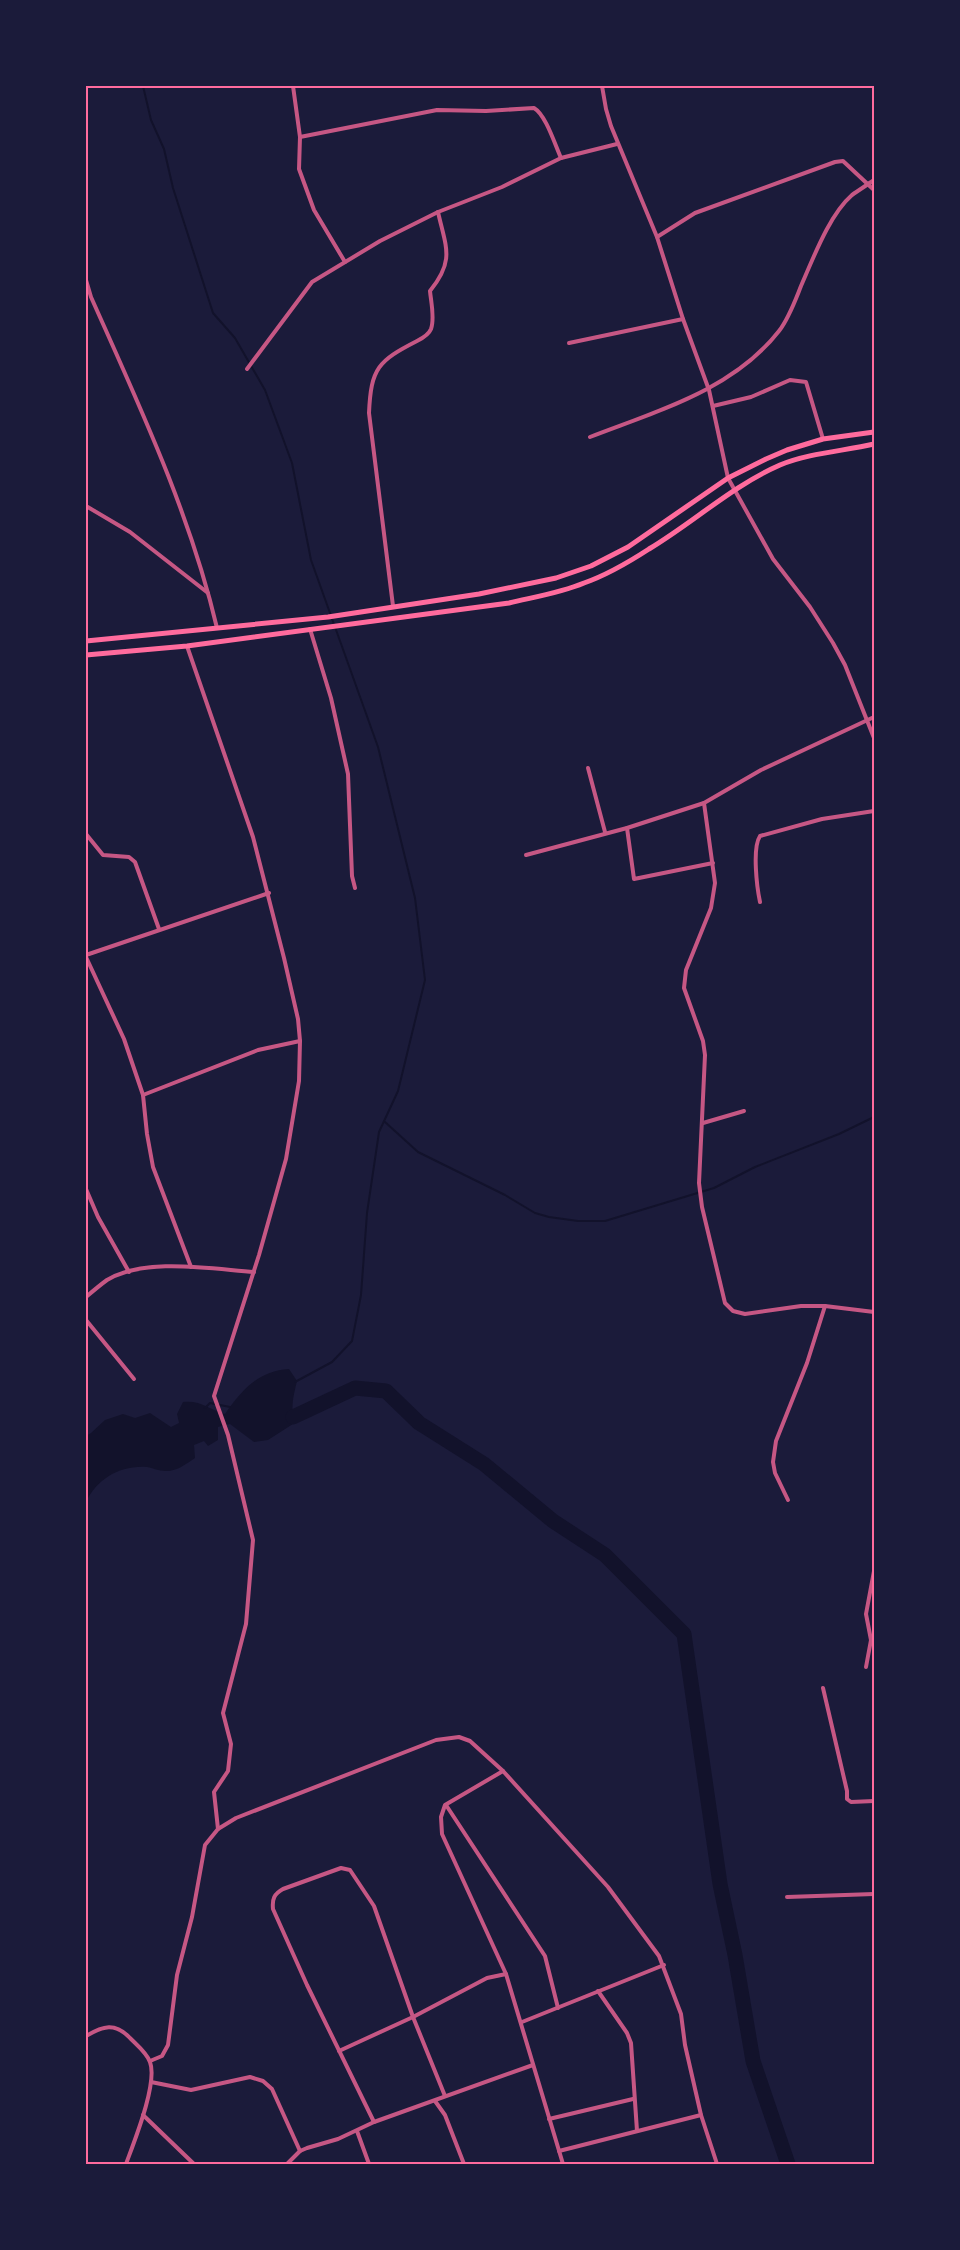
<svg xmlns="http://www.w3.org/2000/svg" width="960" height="2250" font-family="'Playfair Display',serif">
  <rect width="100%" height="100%" fill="#1b1b3a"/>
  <path fill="#12122b" d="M 289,1369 L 297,1381 C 294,1394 289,1410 296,1422 L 268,1440 L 254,1442 L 230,1424 L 218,1427 L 218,1440 L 208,1446 L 204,1441 L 194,1445 L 195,1458 C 186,1464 176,1472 165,1471 C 159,1471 153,1468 147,1467 C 120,1465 97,1479 86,1502 L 86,1436 L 91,1433 L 105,1420 L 123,1414 L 135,1418 L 150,1413 L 171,1427 L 179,1423 L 177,1414 L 183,1402 C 201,1400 208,1409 225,1414 C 242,1390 258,1371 289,1369 Z"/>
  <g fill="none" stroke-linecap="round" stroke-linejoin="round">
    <g stroke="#12122b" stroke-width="2">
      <path d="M 143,86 L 151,120 L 164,149 L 173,188 L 213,313 L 235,338 L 265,390 L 292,463 L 311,560 L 378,747 L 415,898 L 425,980 L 398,1091 L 379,1132 L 367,1213 L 361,1295 L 352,1341 L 332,1362 L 295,1382"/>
      <path d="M 385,1122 L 418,1152 L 505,1195 L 535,1213 L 549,1217 L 578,1221 L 605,1221 L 714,1188 L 755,1167 L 839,1134 L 874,1117"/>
      <path d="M 205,1408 L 210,1403 L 230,1407"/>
    </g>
    <path stroke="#12122b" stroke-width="15" d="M 293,1417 L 355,1388 L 386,1391 L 419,1423 L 484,1464 L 553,1521 L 605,1555 L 684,1634 L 720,1884 L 735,1955 L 753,2061 L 788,2164"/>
    <g stroke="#c65784" stroke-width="4">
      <path d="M 293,86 L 300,137 L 299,169 L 314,210 L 345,262"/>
      <path d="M 602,86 L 606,109 L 611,126 L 657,237 L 683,319 L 709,390 L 728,478 L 773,559 L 810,607 L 833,643 L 845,665 L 874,738"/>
      <path d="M 300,137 L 437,110 L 486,111 L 534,108 C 546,115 555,145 561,158"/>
      <path d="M 657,237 L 695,213 L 835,162 L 843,161 L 874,190"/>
      <path d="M 86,280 L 91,297 C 139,405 190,513 217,628"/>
      <path d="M 569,343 L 683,319"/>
      <path d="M 247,369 L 312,282 L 380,241 L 438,212 L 502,187 L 561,158 L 617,144"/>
      <path d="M 713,406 L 751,397 L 790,380 L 806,382 L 823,439"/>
      <path d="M 590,437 C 657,411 733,390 779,331 C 789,318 795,301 801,286 C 813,259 829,215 852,195 C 859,190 867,185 874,180"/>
      <path d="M 86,506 L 130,532 L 208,593"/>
      <path d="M 393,606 L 369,413 C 371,368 378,361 417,341 C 423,338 429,334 431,329 C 435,318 431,302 430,291 C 455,260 446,248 438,212"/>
      <path d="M 310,629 L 331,698 L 348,774 L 352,876 L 355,888"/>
      <path d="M 187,646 L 253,837 L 284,958 L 298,1019 L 300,1041 L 299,1081 L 286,1159 L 259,1255 L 214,1396 L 228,1435 L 253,1540 L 246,1624 L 223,1713 L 231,1744 L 228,1771 L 214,1792 L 218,1829"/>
      <path d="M 874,717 L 761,770 L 704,803 L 715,883 L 711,908 L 686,970 L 684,988 L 703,1041 L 705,1055 L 699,1183 L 702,1207 L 725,1303 L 733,1311 L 745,1314 L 801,1306 L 825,1306 L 874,1312"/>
      <path d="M 588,768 L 605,832"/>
      <path d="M 627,828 L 634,879 L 713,863"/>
      <path d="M 86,834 L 103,855 L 129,857 L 135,862 L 159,929"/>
      <path d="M 526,855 L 627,828 L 704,803"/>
      <path d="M 760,902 C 757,888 752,848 760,836 L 822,819 L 874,811"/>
      <path d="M 86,955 L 269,893"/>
      <path d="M 86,957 L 124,1039 L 143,1095 L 147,1134 L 153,1167 L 191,1267"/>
      <path d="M 143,1095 L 258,1050 L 300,1041"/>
      <path d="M 703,1123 L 744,1111"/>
      <path d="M 86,1189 L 98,1217 L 129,1272"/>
      <path d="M 86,1297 C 93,1291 100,1285 107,1280 C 145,1257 212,1269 254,1272"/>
      <path d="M 86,1320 L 134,1379"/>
      <path d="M 788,1500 L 775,1473 L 773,1462 L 776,1441 L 807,1363 L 825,1306"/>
      <path d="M 866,1667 L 871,1640 L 866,1614 L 874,1571"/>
      <path d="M 823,1688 L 847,1791 L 847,1799 L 851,1802 L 874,1801"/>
      <path d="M 503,1771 L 445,1805 L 441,1817 L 442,1834 L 506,1974 L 563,2164"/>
      <path d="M 446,1805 L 545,1956 L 558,2008"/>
      <path d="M 787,1897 L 874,1894"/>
      <path d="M 598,1991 L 627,2033 L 631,2043 L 637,2131"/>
      <path d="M 522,2022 L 664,1965"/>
      <path d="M 86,2036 C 103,2026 115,2022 130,2038 C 137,2045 147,2053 150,2062 C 158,2083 134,2142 126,2164"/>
      <path d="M 339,2051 L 413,2017 L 487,1978 L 506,1974"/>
      <path d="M 150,2061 L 162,2056 L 168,2045 L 177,1975 L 192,1917 L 205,1845 L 218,1829 L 236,1818 L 436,1740 L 459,1737 L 470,1741 L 503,1771 L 608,1887 L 659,1956 L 681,2014 L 685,2045 L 701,2115 L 717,2164"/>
      <path d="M 151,2082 L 191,2090 L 250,2077 L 263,2081 L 272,2089 L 300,2151"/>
      <path d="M 435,2101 L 445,2115 L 464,2164"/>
      <path d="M 143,2115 L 194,2164"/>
      <path d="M 549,2119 L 633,2099"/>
      <path d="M 374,2122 L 307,1985 L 273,1909 C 272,1899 274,1894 283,1889 L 341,1868 L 350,1870 L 374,1906 L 413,2017 L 445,2096"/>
      <path d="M 357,2131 L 369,2164"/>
      <path d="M 559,2151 L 701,2115"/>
      <path d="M 287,2164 L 300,2151 L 307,2148 L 338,2139 L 374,2122 L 533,2065"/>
    </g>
    <g stroke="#ff6b9d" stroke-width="5">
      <path d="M 86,641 L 328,617 L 479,594 L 556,578 L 591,566 L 628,547 L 728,478 L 766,459 L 787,450 L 823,439 L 874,432"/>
      <path d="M 86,655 L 187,646 L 509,603 C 534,597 560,593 584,583 C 607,575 629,562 649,549 C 694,522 732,486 780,465 C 809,453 844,451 874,444"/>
    </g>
  </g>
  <rect width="960" height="2250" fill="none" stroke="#1b1b3a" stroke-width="174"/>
  <rect x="87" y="87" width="786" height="2076" fill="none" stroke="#ff6b9d" stroke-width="2"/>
</svg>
